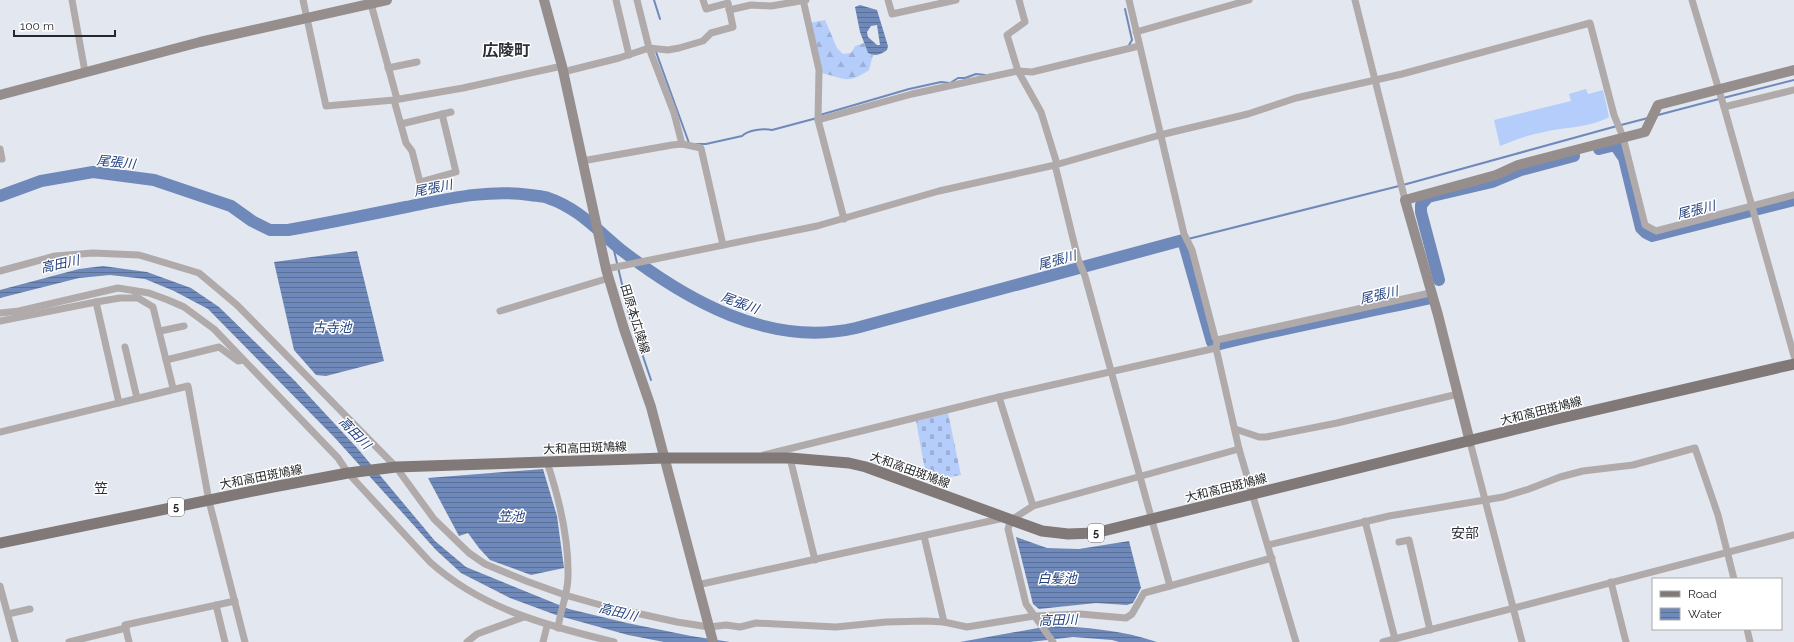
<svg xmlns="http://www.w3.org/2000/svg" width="1794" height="642" font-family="Raleway,'Noto Sans JP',sans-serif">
  <defs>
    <pattern id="forest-firs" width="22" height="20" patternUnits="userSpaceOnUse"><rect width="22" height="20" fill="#b5cdfb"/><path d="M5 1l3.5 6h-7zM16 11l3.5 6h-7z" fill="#9cb0d7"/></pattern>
    <pattern id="cemetery-stones" width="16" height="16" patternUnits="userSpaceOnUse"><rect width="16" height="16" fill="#b5cdfb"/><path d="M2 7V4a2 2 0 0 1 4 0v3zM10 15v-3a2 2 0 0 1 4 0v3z" fill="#9cb0d7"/></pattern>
    <pattern id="water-rules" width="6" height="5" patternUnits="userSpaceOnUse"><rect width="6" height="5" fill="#6f89ba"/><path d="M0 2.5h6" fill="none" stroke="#5b7097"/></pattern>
  </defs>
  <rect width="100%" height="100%" fill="#e3e7ef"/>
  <path fill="#b5cdfb" d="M 1586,89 L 1588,94 L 1603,90 L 1609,117 C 1590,128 1564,127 1544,132 C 1528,135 1514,140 1500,146 L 1494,120 L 1571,101 L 1569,94 Z"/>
  <path fill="url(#forest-firs)" d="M 825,20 L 837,48 L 843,54 L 851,53 L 855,46 L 864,43 L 868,53 L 873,55 L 869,70 C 846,86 843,77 821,73 L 809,23 Z"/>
  <path fill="url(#cemetery-stones)" d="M 948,413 L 961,475 L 927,481 L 916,421 Z"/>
  <g fill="url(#water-rules)" fill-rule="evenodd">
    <path d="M 860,5 L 877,10 L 888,46 L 887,50 C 881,54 876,57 868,53 L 860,32 L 855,7 ZM 877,25 L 880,45 L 877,45 L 868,37 L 867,32 L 871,26 Z"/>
    <path d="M 357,251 L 384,361 L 326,376 L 316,375 L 294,350 L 274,262 Z"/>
    <path d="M 103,266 L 147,272 L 191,288 L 219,307 L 295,381 L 358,449 L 435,541 L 466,567 L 569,609 L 627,623 L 691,636 L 730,642 L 664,642 L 628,635 L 556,615 L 510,598 L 461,573 L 436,550 L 335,438 L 208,309 L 174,291 L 145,279 L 110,275 L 79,278 L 0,298 L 0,290 L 79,269 Z"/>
    <path d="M 543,469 L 557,516 L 564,568 L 531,575 L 490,560 L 479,548 L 468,533 L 459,536 L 428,478 Z"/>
    <path d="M 1016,537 L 1047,548 L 1079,549 L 1129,541 L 1141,588 L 1133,603 L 1127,605 L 1096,603 L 1039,609 L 1033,604 Z"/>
    <path d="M 1049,626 C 1085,627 1122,630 1157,642 L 1119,642 L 1112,640 L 1073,637 L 1030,642 L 960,642 Z"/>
  </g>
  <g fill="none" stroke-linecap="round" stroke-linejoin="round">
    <g stroke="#6f89ba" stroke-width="2">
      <path d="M 654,0 L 660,19"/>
      <path d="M 1125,9 L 1132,40 L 1129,45"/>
      <path d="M 656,52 L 689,143"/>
      <path d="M 1723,98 L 1794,80"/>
      <path d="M 820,115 L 909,89 L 941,82 L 950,83 L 958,78 L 965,78 L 976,74 L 985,75"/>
      <path d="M 1658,115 L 1719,99"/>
      <path d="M 1621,125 L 1648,118"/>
      <path d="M 696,144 L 706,144 L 742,136 C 748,130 764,128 772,130 L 817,118"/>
      <path d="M 1403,185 L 1617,126"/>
      <path d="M 1188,239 L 1399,186"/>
      <path d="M 612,242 L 630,318 L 651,380"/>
    </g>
    <g stroke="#6f89ba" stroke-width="12">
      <path d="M 1599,149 L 1615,145 L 1624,158 L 1641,228 L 1646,233 L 1652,236 L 1794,200"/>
      <path d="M 0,196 L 41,181 L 93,172 L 154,180 L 231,206 L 252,221 L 270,230 L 288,230 C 328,223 367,215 406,207 C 447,199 488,189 530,195 C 536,196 543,196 548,198 C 578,208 597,230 620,249 C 686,300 769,348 856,328 L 1183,240 L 1212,342 L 1220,344 C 1289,327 1358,314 1427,299"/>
      <path d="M 1439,280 L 1421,212 L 1421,205 L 1428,197 L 1492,182 L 1521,170 L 1574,156"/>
    </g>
    <g stroke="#b0abaa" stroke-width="7">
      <path d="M 72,0 L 85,72"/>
      <path d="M 303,0 L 326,106 L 394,100 L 463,88 L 562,66"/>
      <path d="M 616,0 L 629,55"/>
      <path d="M 637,0 L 649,48 L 674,113 L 682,144"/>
      <path d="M 888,0 L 892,14 L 956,0"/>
      <path d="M 1019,0 L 1025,22 L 1007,35 L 1018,71 L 1041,112 L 1057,164"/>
      <path d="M 1129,0 L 1184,234 L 1192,250 L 1215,338 L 1217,340 L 1216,348 L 1239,449 L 1296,642"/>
      <path d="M 1355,0 L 1405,200"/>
      <path d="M 1692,0 L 1724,107"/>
      <path d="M 371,4 L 397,99"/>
      <path d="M 804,4 L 819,70 L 818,120 L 844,219"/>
      <path d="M 729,10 L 751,5 L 771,6 L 806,0"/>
      <path d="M 1136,32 L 1249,0"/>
      <path d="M 388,68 L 417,62"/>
      <path d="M 563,72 L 619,58 L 649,48 L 668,50 L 679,48 L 703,41 L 711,33 L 733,27 L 728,3 L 706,9 L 703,0"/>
      <path d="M 1794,90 L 1724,107 L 1794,356"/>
      <path d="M 394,100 L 406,143 L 412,151 L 420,182 L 456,172 L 442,114"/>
      <path d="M 818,120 L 912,94 L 1018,71 L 1032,72 L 1139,46"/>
      <path d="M 401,124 L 451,112"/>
      <path d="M 0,149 L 2,159"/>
      <path d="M 582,161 L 672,145 L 682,144 L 701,148 L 723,245"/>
      <path d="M 1055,165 L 1078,259 L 1085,276 L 1170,586"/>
      <path d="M 606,269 L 817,226 L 939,191 L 1055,165 L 1160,135 L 1248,114 L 1296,98 L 1402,74 L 1590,23 L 1614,115 L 1623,137 L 1645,225 L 1656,231 L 1794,195"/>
      <path d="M 0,271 L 55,256 L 93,253 L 139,255 L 199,273 L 237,305 L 396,467 L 434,519 L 469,553 L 485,564 L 526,581 L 565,595 L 604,606 L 677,622 L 709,627 L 726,625 L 740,627 L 756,623 L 836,627 L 886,622 L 926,621 L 944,622 L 967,627 L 1034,616 L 1080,614 L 1126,618 L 1132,614 L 1144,593 L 1272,558"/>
      <path d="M 136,295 L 138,298 L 153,307 L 173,388"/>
      <path d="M 96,302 L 119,403"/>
      <path d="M 500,311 L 609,278"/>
      <path d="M 0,313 L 19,311 L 118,288 L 149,293 L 168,300 L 184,307 L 214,329 L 338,458 L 348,473 L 430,562 C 482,609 548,626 614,642"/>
      <path d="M 0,321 L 96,302 L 120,298 L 138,298"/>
      <path d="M 160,331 L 184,326"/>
      <path d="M 1217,340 L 1430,293"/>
      <path d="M 125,347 L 137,398"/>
      <path d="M 166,360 L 219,347 L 238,361 L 243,360"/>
      <path d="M 999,397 L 1033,506"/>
      <path d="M 1235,429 L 1259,437 L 1266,437 L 1337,423 L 1458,394"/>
      <path d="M 0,432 L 188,386 L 209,501 L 245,642"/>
      <path d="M 1470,442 L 1522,642"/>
      <path d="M 764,455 L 999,397 L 1216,348"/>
      <path d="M 790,458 L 815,560"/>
      <path d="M 547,462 C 559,498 569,538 568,577 C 568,594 560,611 558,628"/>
      <path d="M 1365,521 L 1395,639"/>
      <path d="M 924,536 L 944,622"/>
      <path d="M 1399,542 L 1409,540 L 1430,630"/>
      <path d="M 1268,545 L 1389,516 L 1503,497 L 1529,489 L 1560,477 L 1583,471 L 1633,465 L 1695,448 L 1718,515 L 1734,579"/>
      <path d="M 1611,582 L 1626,642"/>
      <path d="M 697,585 L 1004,518"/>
      <path d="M 0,586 L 15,642"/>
      <path d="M 216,605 L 225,642"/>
      <path d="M 8,614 L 30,609"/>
      <path d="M 1747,629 L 1750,642"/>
      <path d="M 69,642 L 126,628"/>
      <path d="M 129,642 L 125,625 L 235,601"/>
      <path d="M 467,642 L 477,634 L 524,617"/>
      <path d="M 543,642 L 547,626"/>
      <path d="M 1053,642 L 1026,604 L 1008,529 L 1011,520 L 1033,506 L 1239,449"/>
      <path d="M 1383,642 L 1794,535"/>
    </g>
    <g stroke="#958e8d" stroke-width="10">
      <path d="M 544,0 L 562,66 L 606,269 L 624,329 L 651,407 L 713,642"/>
      <path d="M 0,95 L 200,42 L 387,0"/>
      <path d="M 1470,442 L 1438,315 L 1405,200 L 1496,175 L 1518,165 L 1645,132 L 1658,105 L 1794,70"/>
    </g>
    <path stroke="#817978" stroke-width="11" d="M 0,543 L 273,487 L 348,473 L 396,467 L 665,458 L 790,458 L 849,463 L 866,467 L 1042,531 L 1068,534 L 1095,533 L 1557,419 L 1794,364"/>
  </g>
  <g text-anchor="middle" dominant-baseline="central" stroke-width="3" stroke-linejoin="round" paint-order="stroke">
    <g fill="#fff" stroke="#67686a" stroke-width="1">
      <rect x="168" y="498" width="16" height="18" rx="3"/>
      <rect x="1088" y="524" width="16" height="18" rx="3"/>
    </g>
    <g font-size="11" font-weight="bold" fill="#26272a">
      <text x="176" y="507">5</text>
      <text x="1096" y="533">5</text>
    </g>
    <g font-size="12" fill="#26272a" stroke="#fff">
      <text transform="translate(635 319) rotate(73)">田原本広陵線</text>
      <text transform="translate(1541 411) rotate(-14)">大和高田斑鳩線</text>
      <text transform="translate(585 448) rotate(-2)">大和高田斑鳩線</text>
      <text transform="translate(910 470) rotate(20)">大和高田斑鳩線</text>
      <text transform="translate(261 477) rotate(-11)">大和高田斑鳩線</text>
      <text transform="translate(1226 488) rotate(-14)">大和高田斑鳩線</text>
    </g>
    <g font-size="13" font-style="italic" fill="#22407d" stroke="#fff">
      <text transform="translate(116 162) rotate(6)">尾張川</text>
      <text transform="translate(433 188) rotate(-11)">尾張川</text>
      <text transform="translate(1696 210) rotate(-14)">尾張川</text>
      <text transform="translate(1057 260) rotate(-15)">尾張川</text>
      <text transform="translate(60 264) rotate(-12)">高田川</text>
      <text transform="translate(1379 295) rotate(-13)">尾張川</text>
      <text transform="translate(740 303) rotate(20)">尾張川</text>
      <text x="332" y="327">古寺池</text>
      <text transform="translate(355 433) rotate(46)">高田川</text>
      <text x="511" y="516">笠池</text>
      <text x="1057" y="578">白髪池</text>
      <text transform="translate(618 612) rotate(14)">高田川</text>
      <text transform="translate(1058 620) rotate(-2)">高田川</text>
    </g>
    <g font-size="14" fill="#2c2f35" stroke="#fff">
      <text x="101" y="488">笠</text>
      <text x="1465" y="533">安部</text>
    </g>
    <g font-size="16" font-weight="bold" fill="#2c2f35" stroke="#fff">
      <text x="506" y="50">広陵町</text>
    </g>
  </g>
  <rect x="1652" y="578" width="130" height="52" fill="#ffffff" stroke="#a8a9aa"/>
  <rect x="1660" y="591" width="20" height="6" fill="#817978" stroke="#a8a9aa"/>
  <text x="1688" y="598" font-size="12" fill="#26272a">Road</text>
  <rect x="1660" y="608" width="20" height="12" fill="url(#water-rules)" stroke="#a8a9aa"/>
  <text x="1688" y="618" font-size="12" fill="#26272a">Water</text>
  <path d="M14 30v6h101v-6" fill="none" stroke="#26272a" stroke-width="2"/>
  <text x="20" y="30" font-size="12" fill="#26272a" stroke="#ffffff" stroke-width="3" paint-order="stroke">100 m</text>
</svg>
